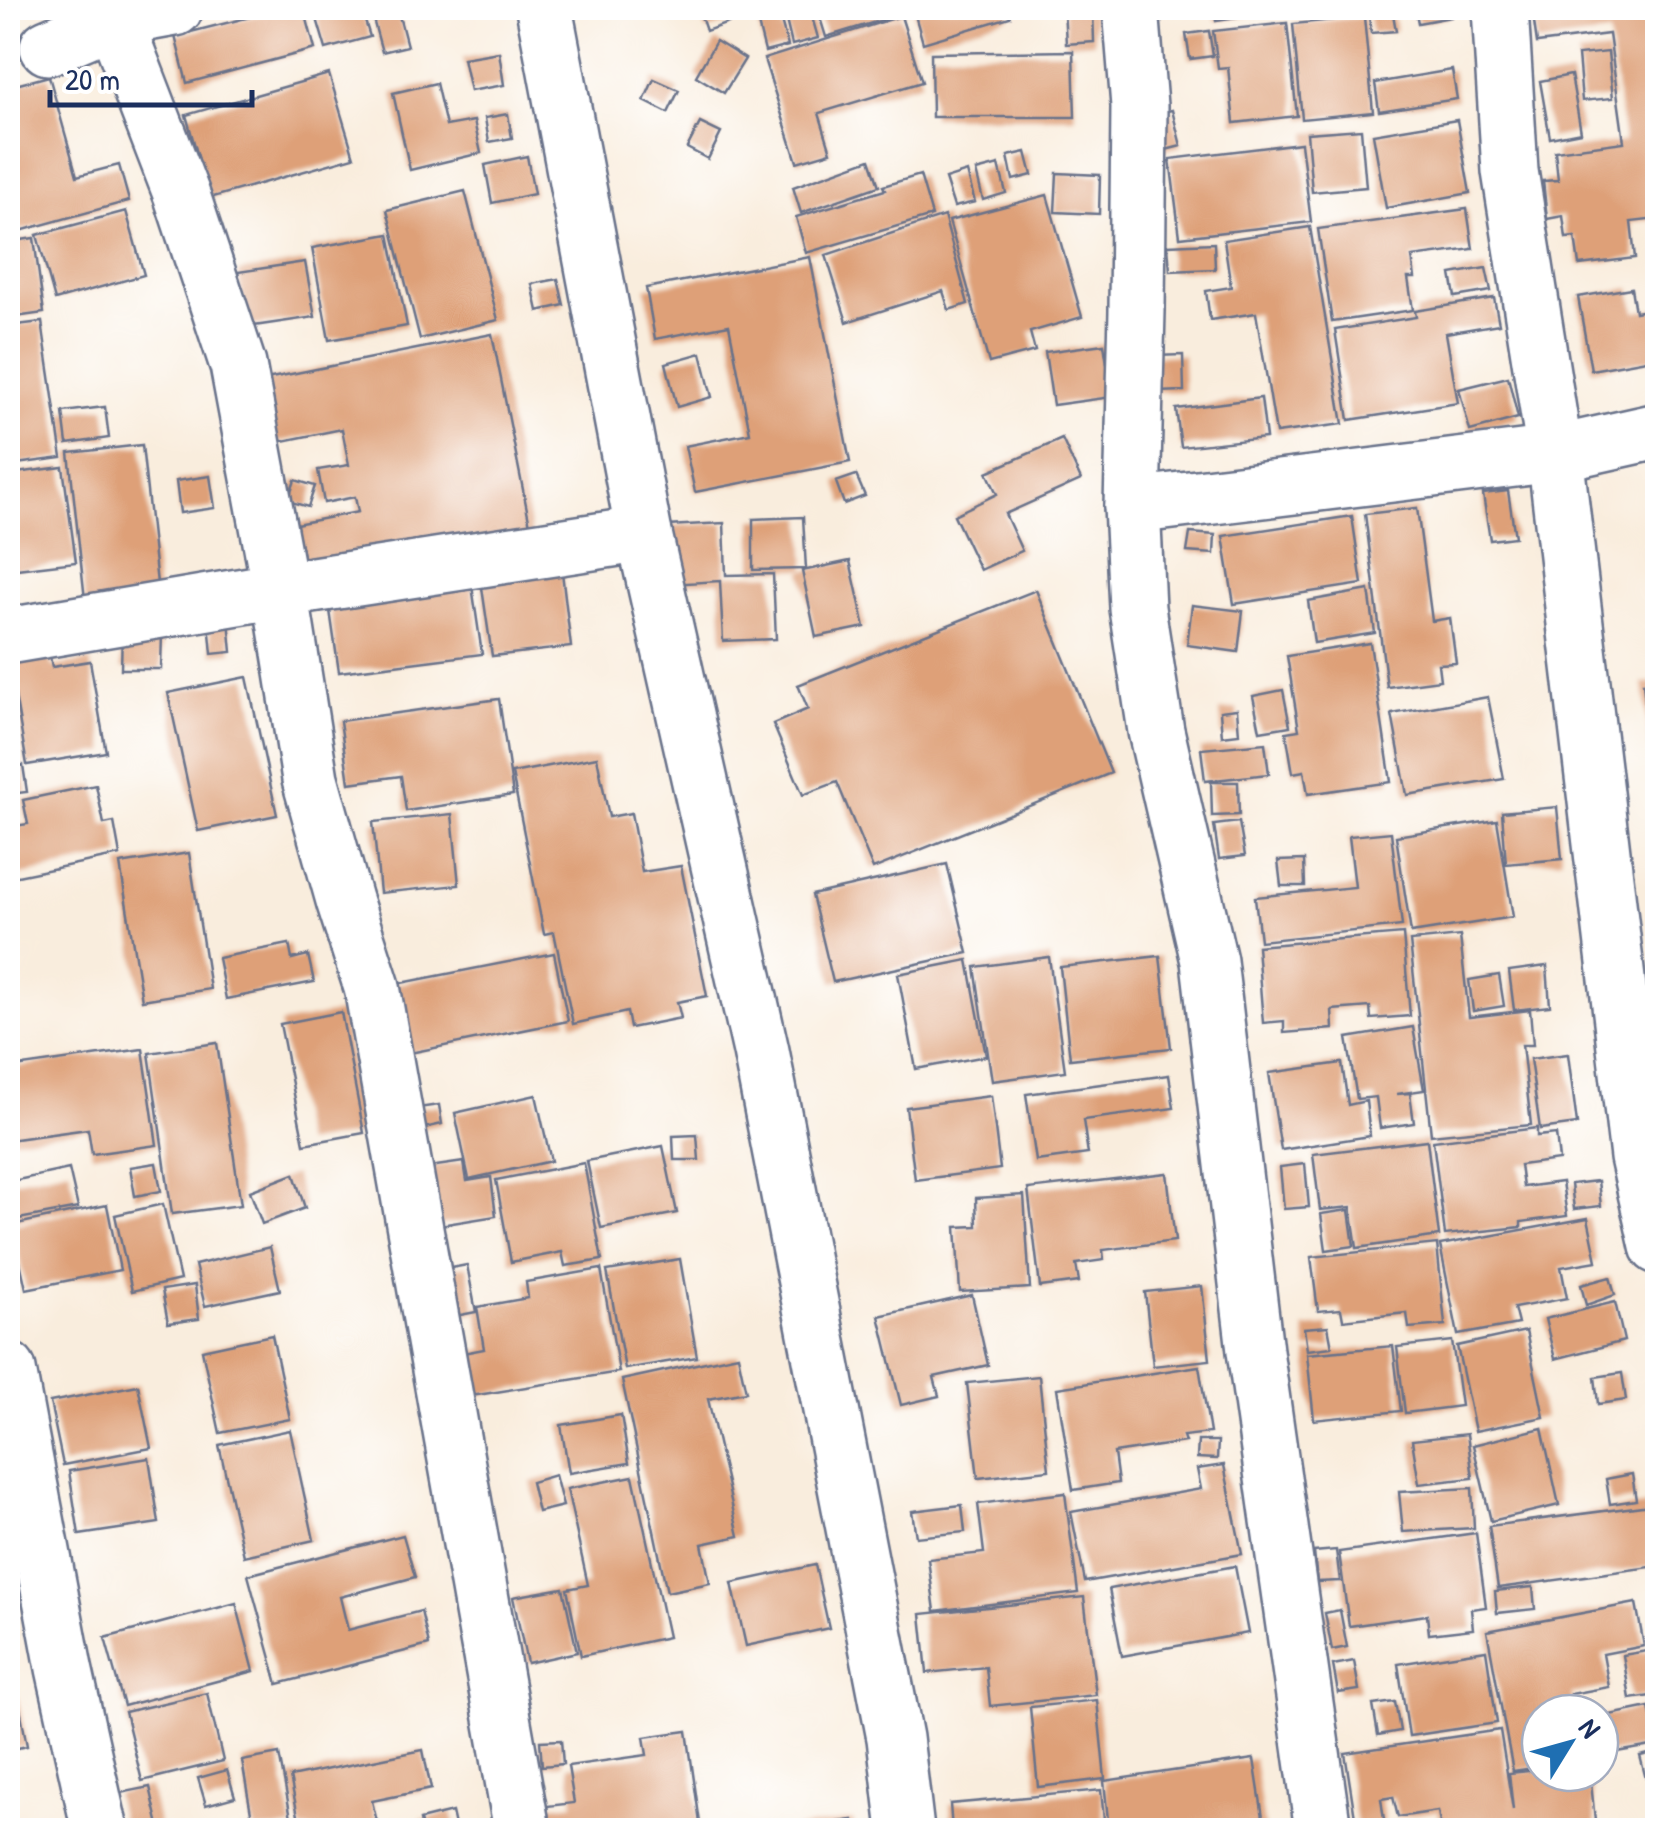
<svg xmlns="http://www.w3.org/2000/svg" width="1665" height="1838" font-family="'Patrick Hand',sans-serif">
  <rect width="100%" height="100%" fill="#fff"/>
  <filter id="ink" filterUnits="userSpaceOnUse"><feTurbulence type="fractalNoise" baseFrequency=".01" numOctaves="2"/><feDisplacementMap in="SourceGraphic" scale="20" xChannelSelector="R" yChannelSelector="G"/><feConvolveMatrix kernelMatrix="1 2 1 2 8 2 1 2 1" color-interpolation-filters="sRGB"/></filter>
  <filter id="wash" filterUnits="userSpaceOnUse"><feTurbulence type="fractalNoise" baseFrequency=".0048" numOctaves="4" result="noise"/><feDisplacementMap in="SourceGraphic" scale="40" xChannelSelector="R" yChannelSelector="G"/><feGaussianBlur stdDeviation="2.25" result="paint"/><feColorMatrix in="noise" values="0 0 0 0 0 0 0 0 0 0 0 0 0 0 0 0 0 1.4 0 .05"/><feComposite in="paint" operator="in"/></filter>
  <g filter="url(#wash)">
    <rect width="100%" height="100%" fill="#f9eddd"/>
    <g id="blocks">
      <g fill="#dea078">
        <path d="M 286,8 L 304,8 L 315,49 L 187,83 L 175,36 Z"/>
        <path d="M 332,8 L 361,8 L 370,37 L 326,49 L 315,12 Z"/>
        <path d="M 370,8 L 397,8 L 407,46 L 382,52 Z"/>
        <path d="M 698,8 L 745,8 L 748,16 L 706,31 Z"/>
        <path d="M 817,8 L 906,8 L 908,12 L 826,37 Z"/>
        <path d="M 913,8 L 1007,8 L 1010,17 L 923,43 Z"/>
        <path d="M 1064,8 L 1093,8 L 1094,42 L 1066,44 Z"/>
        <path d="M 1214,8 L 1292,8 L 1292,10 L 1216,21 Z"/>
        <path d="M 1294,8 L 1346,8 L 1346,10 L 1295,17 Z"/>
        <path d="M 1392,8 L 1396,31 L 1371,33 L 1368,9 Z"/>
        <path d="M 1415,8 L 1449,8 L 1451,17 L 1418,23 Z"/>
        <path d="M 1532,8 L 1658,8 L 1658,219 L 1631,222 L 1635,258 L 1579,265 L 1575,237 L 1566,238 L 1563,216 L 1547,219 L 1543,181 L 1558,180 L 1555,151 L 1624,142 L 1609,34 L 1537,43 Z"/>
        <path d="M 810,10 L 818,38 L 792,45 L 785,16 Z"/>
        <path d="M 901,16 L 922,82 L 819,113 L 831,152 L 797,162 L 764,59 Z"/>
        <path d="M 1364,17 L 1373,112 L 1302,119 L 1293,24 Z"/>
        <path d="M 780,18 L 788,46 L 765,52 L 758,24 Z"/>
        <path d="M 1287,23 L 1297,116 L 1234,123 L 1228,67 L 1218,68 L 1213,31 Z"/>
        <path d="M 1209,31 L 1213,56 L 1190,59 L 1186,34 Z"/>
        <path d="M 716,41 L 745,59 L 724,93 L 696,76 Z"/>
        <path d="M 1073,51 L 1075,117 L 932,117 L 931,53 Z"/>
        <path d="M 499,52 L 504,85 L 470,91 L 463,58 Z"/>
        <path d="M 1608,52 L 1613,98 L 1582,101 L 1578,55 Z"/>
        <path d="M 1452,70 L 1457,99 L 1379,111 L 1375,83 Z"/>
        <path d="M 329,74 L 354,157 L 210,198 L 186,115 Z"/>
        <path d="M 1571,75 L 1581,132 L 1550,138 L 1540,81 Z"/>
        <path d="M 49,76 L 77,176 L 119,165 L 129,201 L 20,231 L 8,186 L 8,87 Z"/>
        <path d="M 654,79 L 679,90 L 668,113 L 644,101 Z"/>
        <path d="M 436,83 L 446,126 L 474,121 L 481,153 L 410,170 L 393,93 Z"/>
        <path d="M 1172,110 L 1181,146 L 1154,153 L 1144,116 Z"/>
        <path d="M 508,114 L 512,138 L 489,142 L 485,118 Z"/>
        <path d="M 1457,120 L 1470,193 L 1386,208 L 1373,134 Z"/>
        <path d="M 700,123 L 721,133 L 708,159 L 687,148 Z"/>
        <path d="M 1361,129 L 1366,187 L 1312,192 L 1307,133 Z"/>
        <path d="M 1301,143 L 1311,222 L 1180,237 L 1170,159 Z"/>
        <path d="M 1026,152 L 1032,175 L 1013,180 L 1008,156 Z"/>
        <path d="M 527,156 L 534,194 L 492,203 L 485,165 Z"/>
        <path d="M 870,159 L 879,186 L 801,213 L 793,187 Z"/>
        <path d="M 999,165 L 1006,193 L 983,200 L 976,171 Z"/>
        <path d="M 967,172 L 975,202 L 954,207 L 945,179 Z"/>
        <path d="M 1057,173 L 1100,175 L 1099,214 L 1055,212 Z"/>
        <path d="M 920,175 L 932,216 L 806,253 L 796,217 L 885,190 L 883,186 Z"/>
        <path d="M 465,191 L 498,320 L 420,339 L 387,210 Z"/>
        <path d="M 1047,195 L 1082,317 L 1030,332 L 1035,351 L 989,363 L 949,221 Z"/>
        <path d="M 1467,209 L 1473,249 L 1412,257 L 1415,278 L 1408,278 L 1413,310 L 1332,322 L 1318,229 Z"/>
        <path d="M 126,211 L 144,275 L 55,300 L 37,235 Z"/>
        <path d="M 944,216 L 968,304 L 949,310 L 943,291 L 847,322 L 826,255 Z"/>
        <path d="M 1310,227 L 1343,424 L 1276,433 L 1256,313 L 1210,320 L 1206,291 L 1231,287 L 1224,240 Z"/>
        <path d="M 389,234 L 407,326 L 329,340 L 312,248 Z"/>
        <path d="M 34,238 L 44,313 L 8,318 L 8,242 Z"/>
        <path d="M 1214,243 L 1215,269 L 1170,271 L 1168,245 Z"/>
        <path d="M 810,257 L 850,462 L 695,492 L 685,446 L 750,433 L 729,325 L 655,339 L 646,288 Z"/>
        <path d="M 305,262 L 315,317 L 247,327 L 238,272 Z"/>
        <path d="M 1486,268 L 1491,291 L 1455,297 L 1451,274 Z"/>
        <path d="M 558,279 L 564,305 L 538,311 L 532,284 Z"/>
        <path d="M 1631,288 L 1635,312 L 1658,308 L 1658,358 L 1591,370 L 1578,297 Z"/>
        <path d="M 1494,298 L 1499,324 L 1446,333 L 1458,403 L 1349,420 L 1335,330 L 1416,317 L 1415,311 Z"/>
        <path d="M 42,322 L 62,458 L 8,465 L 8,326 Z"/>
        <path d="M 492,334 L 532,535 L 308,579 L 296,524 L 358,512 L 355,497 L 324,503 L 318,470 L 349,465 L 342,429 L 273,443 L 261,380 Z"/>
        <path d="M 1104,344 L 1112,397 L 1053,405 L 1045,352 Z"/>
        <path d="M 701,353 L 712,397 L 677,407 L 666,363 Z"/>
        <path d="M 1183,355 L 1184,391 L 1156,392 L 1154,356 Z"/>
        <path d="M 1508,377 L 1518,418 L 1470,431 L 1459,389 Z"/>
        <path d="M 1261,398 L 1266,438 L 1181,447 L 1176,409 Z"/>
        <path d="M 105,407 L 109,438 L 67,444 L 63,412 Z"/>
        <path d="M 1062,439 L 1081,480 L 1005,514 L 1022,551 L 980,570 L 954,515 L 997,494 L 987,472 Z"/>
        <path d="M 142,445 L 159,602 L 86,609 L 69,453 Z"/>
        <path d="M 63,467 L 76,562 L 8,570 L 8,474 Z"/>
        <path d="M 856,475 L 865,496 L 844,504 L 836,482 Z"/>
        <path d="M 210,476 L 215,508 L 180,513 L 176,481 Z"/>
        <path d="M 295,480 L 315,486 L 308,507 L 288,501 Z"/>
        <path d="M 1508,491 L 1515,537 L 1490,540 L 1483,494 Z"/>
        <path d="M 1417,508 L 1432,621 L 1450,618 L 1456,663 L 1438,664 L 1440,680 L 1387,687 L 1365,514 Z"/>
        <path d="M 1352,516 L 1362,584 L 1234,604 L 1223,536 Z"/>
        <path d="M 803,517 L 806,569 L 753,570 L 753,519 Z"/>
        <path d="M 724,523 L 726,575 L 773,574 L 776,639 L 723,641 L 720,581 L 670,584 L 667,526 Z"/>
        <path d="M 1190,533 L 1215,535 L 1214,554 L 1187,552 Z"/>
        <path d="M 850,561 L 865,627 L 816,637 L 802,571 Z"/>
        <path d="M 561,564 L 571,647 L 492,656 L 480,574 Z"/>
        <path d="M 470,572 L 482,654 L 339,672 L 327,590 Z"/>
        <path d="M 1036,590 L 1111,773 L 873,869 L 837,782 L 803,795 L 773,724 L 808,709 L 798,685 Z"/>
        <path d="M 1369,590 L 1375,633 L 1314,643 L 1308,601 Z"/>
        <path d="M 1192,605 L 1243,611 L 1238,652 L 1187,645 Z"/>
        <path d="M 229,620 L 232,652 L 212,654 L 209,622 Z"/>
        <path d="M 122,631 L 162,632 L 161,669 L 121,669 Z"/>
        <path d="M 47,641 L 52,667 L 90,661 L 106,752 L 27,765 L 8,654 Z"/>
        <path d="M 1370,643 L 1391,782 L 1308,794 L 1304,771 L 1293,773 L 1286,732 L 1299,730 L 1287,656 Z"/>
        <path d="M 247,677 L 277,815 L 198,831 L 168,693 Z"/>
        <path d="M 1658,682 L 1658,750 L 1650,750 L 1643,683 Z"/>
        <path d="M 1283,690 L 1290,726 L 1260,731 L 1253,696 Z"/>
        <path d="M 1488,697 L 1504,779 L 1407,795 L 1392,714 Z"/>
        <path d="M 499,699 L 513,795 L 406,811 L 401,776 L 349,783 L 340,721 Z"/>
        <path d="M 1237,709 L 1239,734 L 1222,736 L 1220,711 Z"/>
        <path d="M 1265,743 L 1269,774 L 1205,781 L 1201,749 Z"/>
        <path d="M 597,757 L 609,817 L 631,813 L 642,872 L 681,866 L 707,996 L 677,1002 L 681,1018 L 630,1028 L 627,1012 L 573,1024 L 554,932 L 544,934 L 512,773 Z"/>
        <path d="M 23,765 L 27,792 L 8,794 L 8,766 Z"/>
        <path d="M 1211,782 L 1238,782 L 1239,815 L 1212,816 Z"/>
        <path d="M 96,785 L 104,824 L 114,822 L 120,855 L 8,878 L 8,827 L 28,824 L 23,800 Z"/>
        <path d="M 1557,807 L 1562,859 L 1506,864 L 1502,812 Z"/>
        <path d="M 452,814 L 459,885 L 380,893 L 373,822 Z"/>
        <path d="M 1497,820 L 1513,917 L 1411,933 L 1396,836 Z"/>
        <path d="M 1239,822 L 1245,856 L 1219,859 L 1214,825 Z"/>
        <path d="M 1391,832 L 1402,926 L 1260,941 L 1255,897 L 1355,887 L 1349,836 Z"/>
        <path d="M 189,853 L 210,989 L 142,1000 L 120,864 Z"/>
        <path d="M 1304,860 L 1305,886 L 1281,886 L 1278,861 Z"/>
        <path d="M 947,864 L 968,953 L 833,982 L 812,895 Z"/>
        <path d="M 1403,934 L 1410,1016 L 1371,1019 L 1370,1007 L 1332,1010 L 1333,1029 L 1284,1033 L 1284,1021 L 1263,1023 L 1257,946 Z"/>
        <path d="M 1460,936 L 1469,1017 L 1530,1010 L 1533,1045 L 1522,1045 L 1531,1125 L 1431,1135 L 1410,941 Z"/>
        <path d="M 289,944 L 292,959 L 308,955 L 314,982 L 226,999 L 218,958 Z"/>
        <path d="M 554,953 L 568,1021 L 400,1055 L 386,986 Z"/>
        <path d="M 1160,956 L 1171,1048 L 1070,1059 L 1060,967 Z"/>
        <path d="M 1049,957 L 1065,1071 L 992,1081 L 975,967 Z"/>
        <path d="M 968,960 L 986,1056 L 916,1069 L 898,974 Z"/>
        <path d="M 1547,966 L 1550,1006 L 1514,1010 L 1509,971 Z"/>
        <path d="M 1499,975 L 1504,1006 L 1473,1011 L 1469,980 Z"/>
        <path d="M 341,1012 L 364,1133 L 304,1144 L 280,1024 Z"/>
        <path d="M 1413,1027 L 1424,1090 L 1397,1094 L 1410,1093 L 1414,1123 L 1380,1128 L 1376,1097 L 1357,1099 L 1347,1038 Z"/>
        <path d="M 217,1043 L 241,1205 L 172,1214 L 149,1053 Z"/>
        <path d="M 143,1049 L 157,1145 L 92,1154 L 88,1129 L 8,1140 L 8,1068 Z"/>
        <path d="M 1568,1054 L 1577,1124 L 1540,1129 L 1530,1059 Z"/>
        <path d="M 1342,1063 L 1348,1105 L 1366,1101 L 1370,1136 L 1281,1150 L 1269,1073 Z"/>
        <path d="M 1169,1075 L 1174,1108 L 1083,1120 L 1088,1154 L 1036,1161 L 1026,1094 Z"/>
        <path d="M 536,1095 L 551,1161 L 469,1179 L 455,1113 Z"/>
        <path d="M 991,1096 L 1000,1169 L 915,1180 L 906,1107 Z"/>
        <path d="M 439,1105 L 442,1124 L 420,1129 L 418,1108 Z"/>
        <path d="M 1537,1128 L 1537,1136 L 1556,1134 L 1559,1160 L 1520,1165 L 1523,1187 L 1562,1182 L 1567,1216 L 1521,1222 L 1521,1227 L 1445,1235 L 1433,1141 Z"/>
        <path d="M 697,1135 L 699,1160 L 674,1160 L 673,1136 Z"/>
        <path d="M 1427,1140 L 1439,1236 L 1357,1248 L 1351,1207 L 1320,1210 L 1313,1154 Z"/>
        <path d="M 663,1146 L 677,1213 L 601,1228 L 587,1161 Z"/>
        <path d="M 464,1162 L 467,1181 L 491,1177 L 496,1216 L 440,1225 L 429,1167 Z"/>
        <path d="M 156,1163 L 161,1191 L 135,1196 L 130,1167 Z"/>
        <path d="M 584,1163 L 602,1260 L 565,1266 L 562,1252 L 511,1262 L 496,1180 Z"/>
        <path d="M 1305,1164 L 1309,1207 L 1284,1209 L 1280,1167 Z"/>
        <path d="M 69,1169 L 78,1208 L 8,1221 L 8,1182 Z"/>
        <path d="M 1167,1173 L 1175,1241 L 1103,1250 L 1104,1260 L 1076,1264 L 1079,1282 L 1040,1287 L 1028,1189 Z"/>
        <path d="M 294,1174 L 305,1208 L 262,1224 L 250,1191 Z"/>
        <path d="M 1598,1181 L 1601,1206 L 1574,1209 L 1571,1184 Z"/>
        <path d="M 1024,1195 L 1030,1288 L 960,1292 L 956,1227 L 977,1226 L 976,1198 Z"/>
        <path d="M 163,1204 L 180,1280 L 132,1291 L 115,1215 Z"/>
        <path d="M 107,1205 L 120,1270 L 26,1289 L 12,1225 Z"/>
        <path d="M 1349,1210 L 1354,1246 L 1326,1250 L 1321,1214 Z"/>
        <path d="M 1588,1218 L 1597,1261 L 1561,1267 L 1567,1298 L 1514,1308 L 1518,1324 L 1458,1335 L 1440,1245 Z"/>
        <path d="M 1437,1244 L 1445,1325 L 1409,1328 L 1407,1313 L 1343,1320 L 1341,1309 L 1318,1311 L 1311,1257 Z"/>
        <path d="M 270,1247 L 280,1290 L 205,1306 L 195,1265 Z"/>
        <path d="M 680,1259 L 697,1357 L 625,1369 L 607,1271 Z"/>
        <path d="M 467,1265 L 476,1312 L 455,1316 L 446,1269 Z"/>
        <path d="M 601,1269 L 619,1372 L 471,1396 L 463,1353 L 484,1349 L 477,1307 L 528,1298 L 526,1282 Z"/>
        <path d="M 1610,1277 L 1615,1295 L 1586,1305 L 1581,1285 Z"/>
        <path d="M 195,1285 L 199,1319 L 168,1323 L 162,1290 Z"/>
        <path d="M 1202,1286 L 1210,1360 L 1153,1366 L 1145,1292 Z"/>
        <path d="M 972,1295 L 988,1365 L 934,1377 L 939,1396 L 901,1405 L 879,1316 Z"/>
        <path d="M 1615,1302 L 1624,1341 L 1555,1359 L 1545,1319 Z"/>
        <path d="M 1328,1326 L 1332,1347 L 1307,1350 L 1304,1328 Z"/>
        <path d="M 1526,1331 L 1544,1417 L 1475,1431 L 1457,1346 Z"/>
        <path d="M 272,1335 L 290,1419 L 220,1433 L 202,1350 Z"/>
        <path d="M 1452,1341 L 1461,1406 L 1405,1413 L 1397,1347 Z"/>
        <path d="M 1393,1346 L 1401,1411 L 1314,1420 L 1307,1354 Z"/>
        <path d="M 738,1355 L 746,1392 L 708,1399 L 739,1536 L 702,1544 L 710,1583 L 667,1592 L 622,1380 Z"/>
        <path d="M 1199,1366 L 1210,1433 L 1183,1436 L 1185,1442 L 1114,1453 L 1118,1483 L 1073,1490 L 1057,1388 Z"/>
        <path d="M 1622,1373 L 1626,1400 L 1598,1404 L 1595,1377 Z"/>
        <path d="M 1039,1376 L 1049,1470 L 978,1478 L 967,1383 Z"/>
        <path d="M 138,1385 L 151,1448 L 63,1465 L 50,1402 Z"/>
        <path d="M 621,1415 L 629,1463 L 569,1473 L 561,1425 Z"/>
        <path d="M 1542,1428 L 1559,1505 L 1491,1521 L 1473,1445 Z"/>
        <path d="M 290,1430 L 314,1540 L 244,1556 L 219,1445 Z"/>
        <path d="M 1467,1434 L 1473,1478 L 1419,1484 L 1412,1440 Z"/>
        <path d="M 1198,1441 L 1218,1441 L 1217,1459 L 1197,1458 Z"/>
        <path d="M 149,1458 L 159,1523 L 79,1535 L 69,1471 Z"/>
        <path d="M 1224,1465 L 1242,1554 L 1085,1582 L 1071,1512 L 1201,1489 L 1197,1469 Z"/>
        <path d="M 1632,1474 L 1636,1500 L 1610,1504 L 1606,1479 Z"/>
        <path d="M 555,1475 L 563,1506 L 538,1512 L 531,1482 Z"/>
        <path d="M 633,1476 L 668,1637 L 581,1656 L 567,1589 L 588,1585 L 567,1489 Z"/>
        <path d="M 1472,1488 L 1474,1528 L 1403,1532 L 1399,1492 Z"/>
        <path d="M 1065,1493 L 1078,1593 L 935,1611 L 928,1559 L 984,1553 L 978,1504 Z"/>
        <path d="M 1658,1504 L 1658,1566 L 1498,1588 L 1489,1526 Z"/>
        <path d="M 962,1505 L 965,1532 L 916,1537 L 912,1511 Z"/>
        <path d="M 1476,1533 L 1486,1607 L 1471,1609 L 1473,1629 L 1429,1634 L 1427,1615 L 1349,1626 L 1339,1552 Z"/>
        <path d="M 403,1535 L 415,1577 L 340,1597 L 348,1630 L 421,1611 L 429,1645 L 278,1684 L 248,1575 Z"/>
        <path d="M 1336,1550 L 1340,1581 L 1317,1582 L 1314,1552 Z"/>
        <path d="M 815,1565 L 829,1628 L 746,1646 L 732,1583 Z"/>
        <path d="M 1235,1566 L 1248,1633 L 1122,1656 L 1109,1589 Z"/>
        <path d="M 1533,1587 L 1535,1609 L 1497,1613 L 1495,1591 Z"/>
        <path d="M 563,1588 L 577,1652 L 527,1663 L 513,1597 Z"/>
        <path d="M 1084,1597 L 1096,1695 L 990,1706 L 986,1667 L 927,1673 L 921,1614 Z"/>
        <path d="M 236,1603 L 254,1671 L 124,1706 L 105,1638 Z"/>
        <path d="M 1636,1603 L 1644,1646 L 1603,1654 L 1609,1687 L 1571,1694 L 1575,1713 L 1540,1713 L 1540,1767 L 1513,1771 L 1487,1631 Z"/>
        <path d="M 1340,1610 L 1347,1647 L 1332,1650 L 1325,1613 Z"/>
        <path d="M 1486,1650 L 1497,1723 L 1409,1736 L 1398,1664 Z"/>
        <path d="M 1653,1650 L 1658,1695 L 1630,1699 L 1623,1655 Z"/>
        <path d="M 1354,1661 L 1359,1690 L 1338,1693 L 1333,1665 Z"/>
        <path d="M 13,1671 L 27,1746 L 8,1750 L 8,1672 Z"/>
        <path d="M 207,1693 L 223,1761 L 142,1781 L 125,1712 Z"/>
        <path d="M 1097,1700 L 1105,1779 L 1038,1787 L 1030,1707 Z"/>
        <path d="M 1395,1702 L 1400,1731 L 1378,1735 L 1373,1705 Z"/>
        <path d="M 1649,1707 L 1657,1745 L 1600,1755 L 1600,1717 Z"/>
        <path d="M 1500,1730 L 1513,1810 L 1509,1773 L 1540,1770 L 1540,1773 L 1590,1773 L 1596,1830 L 1441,1830 L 1438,1811 L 1398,1817 L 1393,1797 L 1381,1799 L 1385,1827 L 1357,1830 L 1345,1753 Z"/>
        <path d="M 687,1731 L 701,1830 L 550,1830 L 547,1806 L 574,1803 L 568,1766 L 647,1755 L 644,1737 Z"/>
        <path d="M 561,1740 L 563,1764 L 542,1766 L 540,1741 Z"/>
        <path d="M 423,1750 L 431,1789 L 372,1801 L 379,1830 L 301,1830 L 290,1777 Z"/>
        <path d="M 1658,1752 L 1658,1776 L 1646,1779 L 1640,1756 Z"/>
        <path d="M 279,1754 L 293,1828 L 254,1830 L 242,1761 Z"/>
        <path d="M 1254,1759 L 1265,1830 L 1109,1830 L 1104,1781 Z"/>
        <path d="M 227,1770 L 235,1797 L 206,1805 L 198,1778 Z"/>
        <path d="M 150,1787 L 160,1830 L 123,1830 L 115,1794 Z"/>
        <path d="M 1101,1790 L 1105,1830 L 952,1830 L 950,1804 Z"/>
        <path d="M 452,1812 L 456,1830 L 422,1830 L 420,1820 Z"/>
        <path d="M 853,1820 L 855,1830 L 795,1830 L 795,1828 Z"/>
      </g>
    </g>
  </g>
  <g filter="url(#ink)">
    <use href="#blocks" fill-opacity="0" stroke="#69728a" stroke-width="2.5"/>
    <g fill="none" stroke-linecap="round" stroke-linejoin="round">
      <g stroke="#69728a" stroke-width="60">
        <g id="minor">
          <path d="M 544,8 L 644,534 L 761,1051 L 895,1738 L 906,1830"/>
          <path d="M 1131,8 L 1139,106 L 1137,311 L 1132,506 L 1137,608 L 1156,731 L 1209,961 L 1255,1351 L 1323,1830"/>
          <path d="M 1500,8 L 1510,171 L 1555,454 L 1638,1157 L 1658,1246"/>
          <path d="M 114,19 L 181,193 L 238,365 L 280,590 L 310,779 L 344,900 L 372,987 L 522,1830"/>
          <path d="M 48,47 L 114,19 L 175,8"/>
          <path d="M 1132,506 L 1555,454 L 1658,431"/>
          <path d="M 8,636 L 280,590 L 644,534"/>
          <path d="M 8,1370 L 64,1668 L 100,1830"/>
        </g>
      </g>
      <use href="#minor" stroke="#fff" stroke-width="55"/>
    </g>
  </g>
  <rect width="1665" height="1838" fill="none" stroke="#fff" stroke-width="40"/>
  <g transform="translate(1570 1743) rotate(53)"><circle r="48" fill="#ffffff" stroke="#a4acbf" stroke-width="2.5"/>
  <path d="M0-8L18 38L0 25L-18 38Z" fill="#1f6fb2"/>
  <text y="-15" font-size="28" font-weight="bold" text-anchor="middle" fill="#1b2f5e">N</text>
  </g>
  <path d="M50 90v15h202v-15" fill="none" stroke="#1b2f5e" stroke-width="5"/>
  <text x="65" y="90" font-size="30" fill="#1b2f5e" stroke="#ffffff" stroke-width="8" paint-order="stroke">20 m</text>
</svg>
